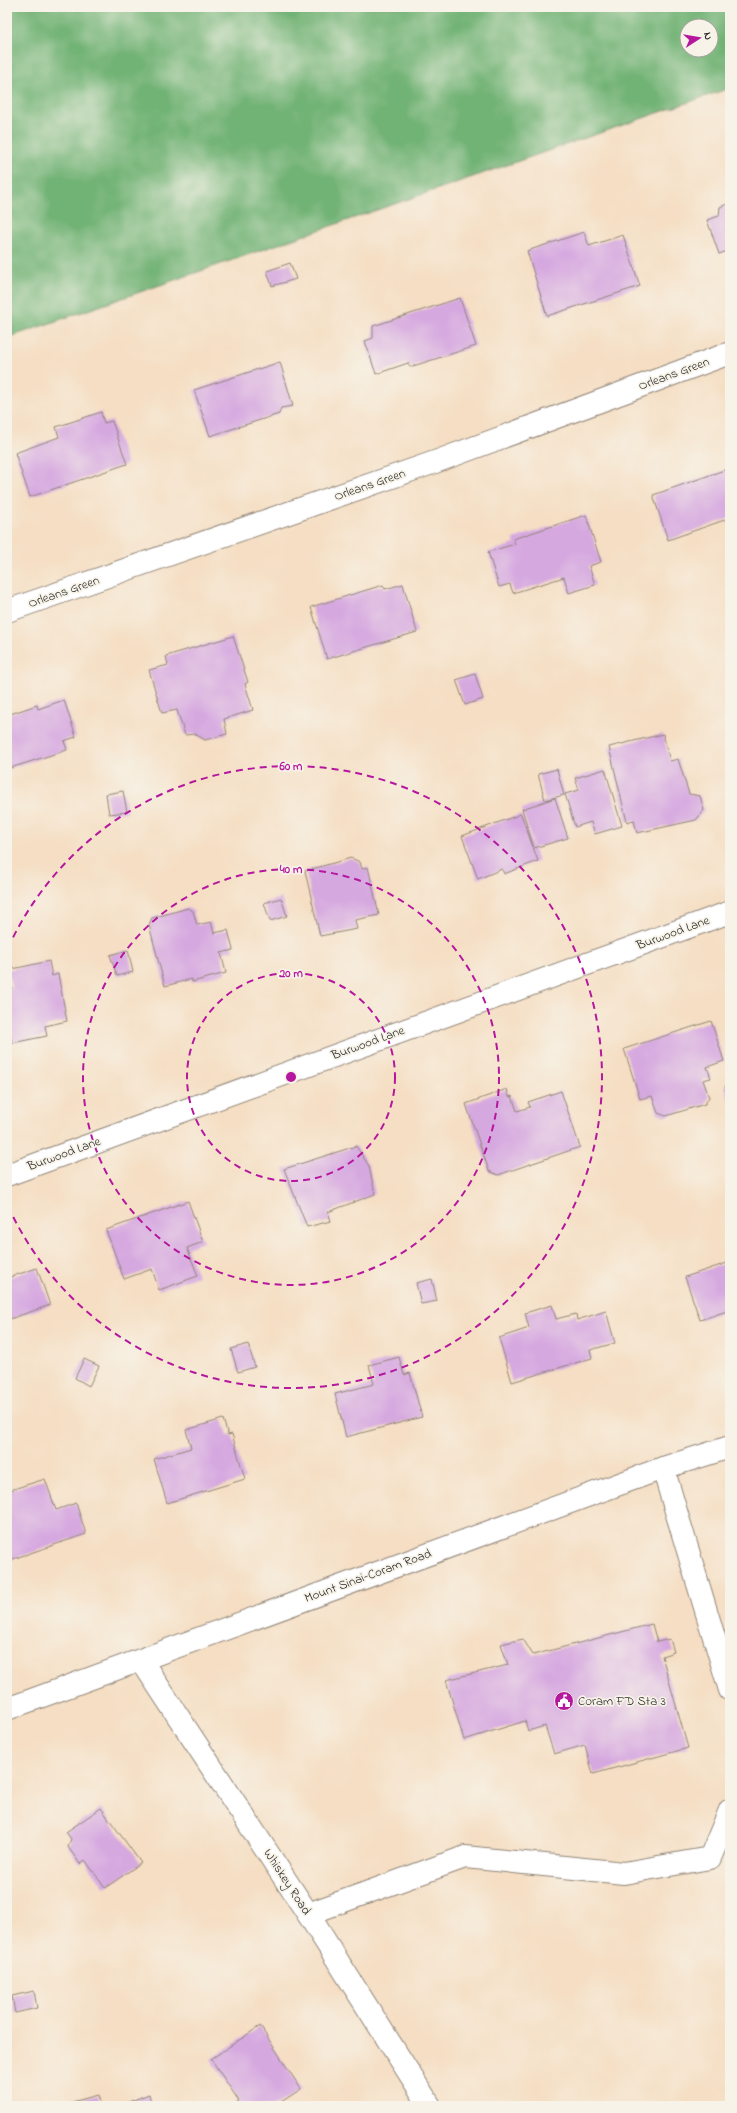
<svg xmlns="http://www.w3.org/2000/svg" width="737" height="2113" font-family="'Indie Flower',sans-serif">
  <rect width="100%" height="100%" fill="#f7f3e8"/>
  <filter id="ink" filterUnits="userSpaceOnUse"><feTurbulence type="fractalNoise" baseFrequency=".025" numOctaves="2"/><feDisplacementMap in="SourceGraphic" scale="8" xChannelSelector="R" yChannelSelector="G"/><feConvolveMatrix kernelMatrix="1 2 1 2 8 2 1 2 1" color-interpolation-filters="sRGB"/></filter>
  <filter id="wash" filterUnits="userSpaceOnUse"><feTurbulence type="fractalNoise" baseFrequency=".012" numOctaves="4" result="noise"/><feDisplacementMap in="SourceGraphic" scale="16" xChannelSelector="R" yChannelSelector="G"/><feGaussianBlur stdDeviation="0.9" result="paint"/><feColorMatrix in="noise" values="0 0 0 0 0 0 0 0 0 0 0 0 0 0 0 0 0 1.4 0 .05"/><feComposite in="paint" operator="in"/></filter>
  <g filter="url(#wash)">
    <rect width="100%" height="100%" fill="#f5dec3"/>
    <path fill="#71b274" stroke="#4e6e50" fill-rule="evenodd" d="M 7,7 L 730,7 L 730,88 L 7,338 ZM 687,26 L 711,26 L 711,50 L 687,50 Z"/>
    <g id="blocks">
      <g fill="#d6a8e0">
        <path d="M 730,203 L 730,250 L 719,254 L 707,220 L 719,216 L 720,207 Z"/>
        <path d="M 584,232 L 589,246 L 623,235 L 640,286 L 547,316 L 527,251 Z"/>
        <path d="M 290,263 L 296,279 L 272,286 L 267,271 Z"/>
        <path d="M 460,298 L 476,346 L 410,367 L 408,363 L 376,374 L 365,341 L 373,338 L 373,326 Z"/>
        <path d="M 280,362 L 293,406 L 281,408 L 279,414 L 210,436 L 194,390 Z"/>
        <path d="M 101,412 L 104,423 L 112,421 L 127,464 L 30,497 L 15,453 L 59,437 L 56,427 Z"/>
        <path d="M 730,468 L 730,518 L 668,540 L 653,495 Z"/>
        <path d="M 586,515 L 601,562 L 589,566 L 595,585 L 569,593 L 564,577 L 513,593 L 510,584 L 499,587 L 488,552 L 515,544 L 513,539 Z"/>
        <path d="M 403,584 L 417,632 L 327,659 L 311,607 L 383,585 L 385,589 Z"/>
        <path d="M 233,636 L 248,682 L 245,684 L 253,710 L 224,719 L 227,734 L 205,740 L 195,734 L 185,735 L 177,710 L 162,713 L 149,670 L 168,665 L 166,656 Z"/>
        <path d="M 475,674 L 483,699 L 465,705 L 456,680 Z"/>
        <path d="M 64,700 L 76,737 L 64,741 L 67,750 L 7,769 L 7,715 L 37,705 L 38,709 Z"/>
        <path d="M 663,734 L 670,761 L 678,759 L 689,794 L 700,796 L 704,810 L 696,820 L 637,833 L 634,820 L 627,822 L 609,747 Z"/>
        <path d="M 557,769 L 564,795 L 545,800 L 538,774 Z"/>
        <path d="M 605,769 L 622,826 L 595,834 L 591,822 L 575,827 L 565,794 L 579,790 L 575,778 Z"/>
        <path d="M 123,791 L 127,812 L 109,814 L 106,794 Z"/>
        <path d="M 555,798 L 568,838 L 534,848 L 522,809 Z"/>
        <path d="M 521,814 L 538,861 L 504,874 L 502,869 L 478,879 L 462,836 Z"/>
        <path d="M 351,858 L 360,862 L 362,869 L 368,867 L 379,915 L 355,920 L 357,929 L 320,936 L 305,871 Z"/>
        <path d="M 281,898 L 287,916 L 270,921 L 264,903 Z"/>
        <path d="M 188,908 L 193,911 L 197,925 L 211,922 L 214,933 L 228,930 L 233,950 L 221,953 L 226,973 L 192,982 L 192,979 L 165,986 L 149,925 L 152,918 Z"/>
        <path d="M 128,950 L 133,972 L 117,976 L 110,955 Z"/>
        <path d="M 49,961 L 52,976 L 58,974 L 67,1021 L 45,1026 L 47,1036 L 12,1043 L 7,1016 L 7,990 L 12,989 L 8,970 Z"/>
        <path d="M 711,1021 L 724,1061 L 707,1067 L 711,1078 L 703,1080 L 709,1097 L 705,1104 L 666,1116 L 658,1113 L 652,1096 L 640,1099 L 624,1049 Z"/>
        <path d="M 730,1084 L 730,1104 L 725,1086 Z"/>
        <path d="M 507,1089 L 509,1097 L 512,1096 L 517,1111 L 530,1107 L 528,1102 L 561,1091 L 580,1147 L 498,1175 L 489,1171 L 466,1104 Z"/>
        <path d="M 356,1146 L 369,1166 L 375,1194 L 328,1212 L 331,1221 L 307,1227 L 284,1169 Z"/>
        <path d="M 188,1201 L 203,1242 L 187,1248 L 198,1276 L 159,1290 L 152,1269 L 124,1279 L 106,1230 Z"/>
        <path d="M 730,1262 L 730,1310 L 700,1320 L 685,1277 Z"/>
        <path d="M 37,1268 L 50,1305 L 7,1320 L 7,1271 L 10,1277 Z"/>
        <path d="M 432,1279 L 437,1301 L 421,1304 L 416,1283 Z"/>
        <path d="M 552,1305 L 556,1319 L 576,1314 L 577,1320 L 606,1311 L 615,1343 L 590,1350 L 592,1358 L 512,1382 L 499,1338 L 529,1328 L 525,1313 Z"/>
        <path d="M 248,1344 L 255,1367 L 238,1372 L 231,1349 Z"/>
        <path d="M 399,1357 L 404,1375 L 410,1373 L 422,1417 L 346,1437 L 335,1394 L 374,1384 L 369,1365 Z"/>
        <path d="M 84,1359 L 99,1366 L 89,1386 L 75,1378 Z"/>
        <path d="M 223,1419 L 228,1435 L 232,1434 L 245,1479 L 167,1503 L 154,1459 L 191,1448 L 186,1430 Z"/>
        <path d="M 45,1479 L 56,1510 L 76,1503 L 86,1534 L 7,1561 L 7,1513 L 9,1512 L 7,1504 L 7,1491 Z"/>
        <path d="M 652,1624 L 657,1642 L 670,1639 L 674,1652 L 662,1656 L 688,1748 L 593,1774 L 585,1745 L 554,1754 L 545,1726 L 528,1731 L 525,1721 L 464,1740 L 446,1680 L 508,1665 L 501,1644 L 523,1639 L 533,1655 Z"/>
        <path d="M 101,1808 L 141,1863 L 105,1888 L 85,1860 L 80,1864 L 68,1847 L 71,1839 L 66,1832 Z"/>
        <path d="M 34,1991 L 37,2008 L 15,2013 L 12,1996 Z"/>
        <path d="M 260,2026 L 301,2089 L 275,2106 L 231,2106 L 239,2101 L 211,2059 Z"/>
        <path d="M 149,2094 L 152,2106 L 118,2106 Z"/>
        <path d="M 98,2095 L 101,2106 L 74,2106 L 72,2102 Z"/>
      </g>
    </g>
  </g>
  <g filter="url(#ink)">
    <use href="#blocks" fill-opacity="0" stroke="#908477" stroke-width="1"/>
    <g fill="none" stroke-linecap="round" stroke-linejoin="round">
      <g stroke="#908477" stroke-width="24">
        <g id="minor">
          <path d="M 7,611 L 435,462 L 730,353"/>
          <path d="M 7,1175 L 730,912"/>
          <path d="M 663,1468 L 730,1690"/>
          <path d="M 141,1660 L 308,1914 L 430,2106"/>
          <path d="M 308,1914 L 465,1857 L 624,1873 L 710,1858 L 730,1810"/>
        </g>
      </g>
      <g stroke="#908477" stroke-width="24">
        <path id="major" d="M 7,1709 L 663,1468 L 730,1447"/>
      </g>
      <use href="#minor" stroke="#fff" stroke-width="22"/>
      <use href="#major" stroke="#fff" stroke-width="22"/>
    </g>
  </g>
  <g fill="none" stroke="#b5179e" stroke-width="2" stroke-dasharray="7 5">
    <circle cx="291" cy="1077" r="104"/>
    <circle cx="291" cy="1077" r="208"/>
    <path d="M8 948A311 311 0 1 1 8 1206"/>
  </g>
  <defs>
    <g id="civic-disc" transform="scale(1)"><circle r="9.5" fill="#b5179e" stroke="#f7f3e8"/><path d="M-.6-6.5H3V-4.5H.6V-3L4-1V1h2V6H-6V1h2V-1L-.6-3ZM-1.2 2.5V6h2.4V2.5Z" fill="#fff"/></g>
  </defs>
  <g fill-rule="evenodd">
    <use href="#civic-disc" x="564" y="1701"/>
  </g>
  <g text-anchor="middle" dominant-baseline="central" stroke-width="3.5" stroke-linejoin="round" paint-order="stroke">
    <g font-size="13" fill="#2b2b2b" stroke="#f7f3e8">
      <text transform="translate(674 374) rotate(-20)">Orleans Green</text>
      <text transform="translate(370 485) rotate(-19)">Orleans Green</text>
      <text transform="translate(64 592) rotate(-19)">Orleans Green</text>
      <text transform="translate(673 933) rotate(-20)">Burwood Lane</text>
      <text transform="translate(368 1043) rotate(-20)">Burwood Lane</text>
      <text transform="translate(64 1154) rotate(-20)">Burwood Lane</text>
      <text transform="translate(368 1576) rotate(-20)">Mount Sinai-Coram Road</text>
      <text transform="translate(287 1882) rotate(57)">Whiskey Road</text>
    </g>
    <g font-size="13" fill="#2b2b2b" stroke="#f7f3e8" text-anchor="start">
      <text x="578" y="1701">Coram FD Sta 3</text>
    </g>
  </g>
  <circle cx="291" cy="1077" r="6" fill="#b5179e" stroke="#f7f3e8" stroke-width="2"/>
  <g font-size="12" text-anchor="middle" font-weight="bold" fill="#b5179e" stroke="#f7f3e8" stroke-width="3.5" stroke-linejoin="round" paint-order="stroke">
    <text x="291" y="770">60 m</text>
    <text x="291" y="873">40 m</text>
    <text x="291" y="977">20 m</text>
  </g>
  <rect width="737" height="2113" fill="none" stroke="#f7f3e8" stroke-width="24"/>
  <g transform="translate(699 38) rotate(78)"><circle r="19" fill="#f7f3e8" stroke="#a5a39c"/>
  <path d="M0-3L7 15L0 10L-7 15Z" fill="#b5179e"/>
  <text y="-6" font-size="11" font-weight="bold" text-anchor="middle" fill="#2b2b2b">N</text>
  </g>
</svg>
